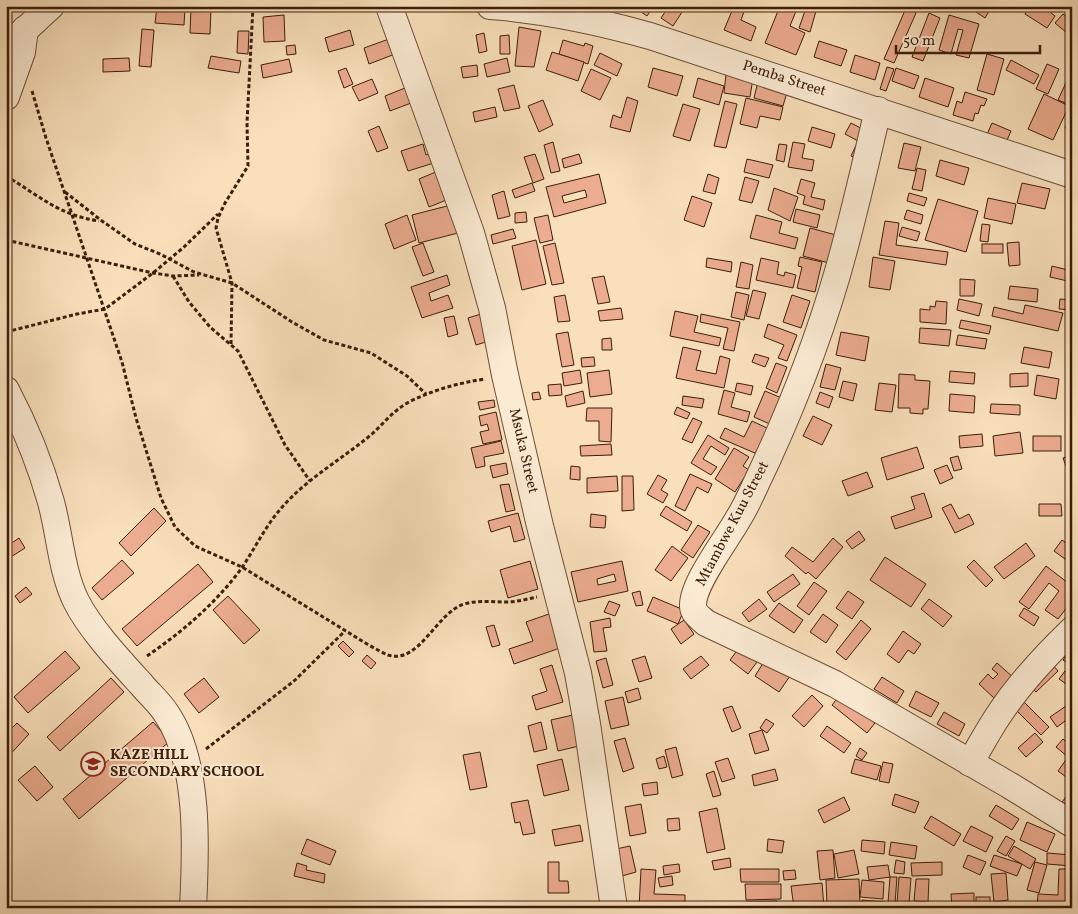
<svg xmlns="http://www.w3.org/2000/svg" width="1078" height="914" font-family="Vollkorn,serif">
  <rect width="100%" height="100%" fill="#f9e0bb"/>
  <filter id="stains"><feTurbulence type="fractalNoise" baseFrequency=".004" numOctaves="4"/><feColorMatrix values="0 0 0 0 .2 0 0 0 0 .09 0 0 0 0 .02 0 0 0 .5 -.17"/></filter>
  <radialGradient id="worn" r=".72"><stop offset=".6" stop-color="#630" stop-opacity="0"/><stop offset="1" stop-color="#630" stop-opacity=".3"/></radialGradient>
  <g fill="#ecac8f" stroke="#3d1d0b" fill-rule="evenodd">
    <path d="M 157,6 L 185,8 L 184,25 L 155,23 Z"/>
    <path d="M 633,6 L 654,6 L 647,16 Z"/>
    <path d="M 669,6 L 686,6 L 673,26 L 661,18 Z"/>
    <path d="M 734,6 L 746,6 L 741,20 L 756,27 L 751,41 L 724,30 Z"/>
    <path d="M 780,6 L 798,6 L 790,26 L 805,33 L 796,55 L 765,43 Z"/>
    <path d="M 967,6 L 988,6 L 991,8 L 985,18 Z"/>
    <path d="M 1029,6 L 1054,6 L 1050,12 L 1055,16 L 1047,28 L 1025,14 Z"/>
    <path d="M 191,8 L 211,8 L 210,34 L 190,33 Z"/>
    <path d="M 806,8 L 816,11 L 810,32 L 799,28 Z"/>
    <path d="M 906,8 L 916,13 L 894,63 L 884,59 Z"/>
    <path d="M 929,13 L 940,18 L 923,61 L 912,57 Z"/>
    <path d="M 1063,14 L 1072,21 L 1072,37 L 1055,23 Z"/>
    <path d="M 284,15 L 285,41 L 264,42 L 263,17 Z"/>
    <path d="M 949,15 L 979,24 L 969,58 L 956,55 L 963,30 L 958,29 L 951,54 L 939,50 Z"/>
    <path d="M 519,27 L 541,31 L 534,67 L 515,66 Z"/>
    <path d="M 142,29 L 154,30 L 151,67 L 139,66 Z"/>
    <path d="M 350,30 L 354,45 L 329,52 L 325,38 Z"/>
    <path d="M 238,31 L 249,31 L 248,54 L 237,53 Z"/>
    <path d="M 484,33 L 487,51 L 479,53 L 476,35 Z"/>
    <path d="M 509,35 L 510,54 L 500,54 L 500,36 Z"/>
    <path d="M 389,39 L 395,54 L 369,64 L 364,48 Z"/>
    <path d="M 563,40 L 584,46 L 585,43 L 593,46 L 588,64 L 559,54 Z"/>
    <path d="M 819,41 L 847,50 L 841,66 L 814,57 Z"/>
    <path d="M 295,45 L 296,54 L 287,55 L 286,46 Z"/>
    <path d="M 552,52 L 584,62 L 578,81 L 546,70 Z"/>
    <path d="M 600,53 L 622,64 L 617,76 L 594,65 Z"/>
    <path d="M 987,54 L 1004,59 L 994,95 L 977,90 Z"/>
    <path d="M 855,55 L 880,63 L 875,80 L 850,72 Z"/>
    <path d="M 211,56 L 241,61 L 239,73 L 208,68 Z"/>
    <path d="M 129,58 L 130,71 L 103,72 L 103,59 Z"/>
    <path d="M 507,58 L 510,72 L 487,77 L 484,64 Z"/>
    <path d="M 289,59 L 292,72 L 263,78 L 261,65 Z"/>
    <path d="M 1011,60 L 1039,75 L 1034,84 L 1006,70 Z"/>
    <path d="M 1047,64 L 1059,69 L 1048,94 L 1036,89 Z"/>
    <path d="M 477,65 L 478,76 L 463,78 L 461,67 Z"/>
    <path d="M 887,67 L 894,69 L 886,91 L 880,89 Z"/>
    <path d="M 346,68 L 353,84 L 344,88 L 338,71 Z"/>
    <path d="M 653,68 L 683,76 L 677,96 L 648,87 Z"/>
    <path d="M 896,68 L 919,76 L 914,89 L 892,81 Z"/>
    <path d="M 591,69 L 611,78 L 600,100 L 581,91 Z"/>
    <path d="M 760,73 L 790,82 L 783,106 L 754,98 Z"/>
    <path d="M 726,74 L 753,78 L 750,97 L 724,93 Z"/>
    <path d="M 1069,76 L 1072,77 L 1072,101 L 1070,105 L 1058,100 Z"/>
    <path d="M 698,78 L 724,86 L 719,105 L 693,97 Z"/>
    <path d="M 925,78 L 954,88 L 948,107 L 919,97 Z"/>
    <path d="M 372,79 L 378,93 L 359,101 L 352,87 Z"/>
    <path d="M 514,85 L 520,108 L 504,111 L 498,89 Z"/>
    <path d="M 405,88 L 411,103 L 390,111 L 385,96 Z"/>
    <path d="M 965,92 L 987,99 L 984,106 L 981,105 L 978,114 L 975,113 L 973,121 L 953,115 L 957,101 L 962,103 Z"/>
    <path d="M 1044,94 L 1069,106 L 1053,140 L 1028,129 Z"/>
    <path d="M 627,97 L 638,101 L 630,132 L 610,127 L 613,115 L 621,118 Z"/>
    <path d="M 746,98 L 783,107 L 780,120 L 760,116 L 757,128 L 740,124 Z"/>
    <path d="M 543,100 L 553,125 L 539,132 L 528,106 Z"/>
    <path d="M 725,101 L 737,104 L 726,148 L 714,146 Z"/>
    <path d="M 683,104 L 700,109 L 690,141 L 673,136 Z"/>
    <path d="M 495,107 L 497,117 L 475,122 L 473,112 Z"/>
    <path d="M 1072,114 L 1072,132 L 1065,128 Z"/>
    <path d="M 851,123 L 876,136 L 863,162 L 851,156 L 858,141 L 845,134 Z"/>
    <path d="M 992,123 L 1011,131 L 1004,147 L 985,139 Z"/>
    <path d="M 379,126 L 388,148 L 377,152 L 368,131 Z"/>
    <path d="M 812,127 L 835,134 L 831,148 L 808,141 Z"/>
    <path d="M 553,142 L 560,171 L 551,173 L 544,145 Z"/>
    <path d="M 793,142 L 805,144 L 802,158 L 814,160 L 812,171 L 788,167 Z"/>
    <path d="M 904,143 L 921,147 L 915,171 L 898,168 Z"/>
    <path d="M 423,144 L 426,155 L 431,153 L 434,163 L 408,171 L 401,151 Z"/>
    <path d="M 779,144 L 787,145 L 784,162 L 776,160 Z"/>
    <path d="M 535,154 L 544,179 L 533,183 L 524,157 Z"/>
    <path d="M 579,154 L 582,163 L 564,168 L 562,159 Z"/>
    <path d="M 747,159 L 773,165 L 769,178 L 744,172 Z"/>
    <path d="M 940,160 L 969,168 L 964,185 L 936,176 Z"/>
    <path d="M 917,168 L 926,170 L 922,191 L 912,189 Z"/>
    <path d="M 438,171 L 449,199 L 429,207 L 419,179 Z"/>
    <path d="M 599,174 L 606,203 L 554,217 L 546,187 ZM 585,190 L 587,197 L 564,203 L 562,196 Z"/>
    <path d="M 708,174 L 719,178 L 715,194 L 703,191 Z"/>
    <path d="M 745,177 L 759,181 L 752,203 L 739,200 Z"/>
    <path d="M 801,179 L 815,183 L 811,197 L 825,200 L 823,210 L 803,204 L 805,196 L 797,193 Z"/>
    <path d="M 532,183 L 535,191 L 515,198 L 512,190 Z"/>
    <path d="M 1022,183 L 1050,189 L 1045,209 L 1017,203 Z"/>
    <path d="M 774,188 L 798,197 L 790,221 L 768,210 Z"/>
    <path d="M 504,191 L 510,216 L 498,219 L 492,195 Z"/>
    <path d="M 909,193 L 927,198 L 924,206 L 907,201 Z"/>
    <path d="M 692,196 L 712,203 L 704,227 L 684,220 Z"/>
    <path d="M 988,198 L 1016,204 L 1012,224 L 984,218 Z"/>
    <path d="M 938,199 L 978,211 L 966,252 L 925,240 Z"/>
    <path d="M 451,205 L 458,233 L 419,243 L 412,215 Z"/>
    <path d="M 796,209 L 820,215 L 817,228 L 793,222 Z"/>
    <path d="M 907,210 L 923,215 L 921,224 L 904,219 Z"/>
    <path d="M 526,212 L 527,222 L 515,223 L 515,213 Z"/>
    <path d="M 407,215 L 416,240 L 394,249 L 385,224 Z"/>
    <path d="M 548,215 L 553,240 L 540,243 L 534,218 Z"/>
    <path d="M 756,215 L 782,222 L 779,233 L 798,238 L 795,249 L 750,238 Z"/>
    <path d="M 885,221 L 899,223 L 896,245 L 948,252 L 946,265 L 879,255 Z"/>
    <path d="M 982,224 L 990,225 L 988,242 L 980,241 Z"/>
    <path d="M 902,227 L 920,232 L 917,241 L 899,236 Z"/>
    <path d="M 810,228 L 836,235 L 829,263 L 803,256 Z"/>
    <path d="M 513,229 L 516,238 L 493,244 L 491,235 Z"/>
    <path d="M 536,240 L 546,284 L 522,290 L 512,246 Z"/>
    <path d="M 1019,242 L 1020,265 L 1009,266 L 1007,243 Z"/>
    <path d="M 423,243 L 434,272 L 423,276 L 412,247 Z"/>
    <path d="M 555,243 L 564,283 L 552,285 L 543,246 Z"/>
    <rect x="982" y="244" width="21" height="9"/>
    <path d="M 800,257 L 822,262 L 815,292 L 797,288 L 802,267 L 798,266 Z"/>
    <path d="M 873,257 L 895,261 L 890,290 L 869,287 Z"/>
    <path d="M 707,258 L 732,262 L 731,272 L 706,267 Z"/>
    <path d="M 761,258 L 779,262 L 777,274 L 784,276 L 785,272 L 796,275 L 793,288 L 756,280 Z"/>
    <path d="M 741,262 L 753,265 L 749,289 L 736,287 Z"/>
    <path d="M 1052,266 L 1072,271 L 1072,282 L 1050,277 Z"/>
    <path d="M 447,275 L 450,285 L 429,293 L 431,301 L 448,295 L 453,308 L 422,318 L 411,287 Z"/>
    <path d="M 604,276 L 610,302 L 598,304 L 592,278 Z"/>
    <path d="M 960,279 L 975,280 L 974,296 L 960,296 Z"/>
    <path d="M 1010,286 L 1038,289 L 1037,302 L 1008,299 Z"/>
    <path d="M 753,290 L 766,293 L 759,319 L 746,316 Z"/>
    <path d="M 736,292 L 749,295 L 744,320 L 731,317 Z"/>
    <path d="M 565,295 L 570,321 L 558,322 L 554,297 Z"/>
    <path d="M 792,295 L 810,301 L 801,328 L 783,322 Z"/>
    <path d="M 959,299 L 982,304 L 979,316 L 957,310 Z"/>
    <path d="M 1060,299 L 1072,300 L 1072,310 L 1059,309 Z"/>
    <path d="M 936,301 L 947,302 L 946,324 L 920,322 L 920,309 L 930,310 L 930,306 L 935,307 Z"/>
    <path d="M 1025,305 L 1063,313 L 1058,331 L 992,316 L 994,307 L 1023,314 Z"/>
    <path d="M 621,308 L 623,319 L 600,321 L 598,311 Z"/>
    <path d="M 675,311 L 698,316 L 694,332 L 721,338 L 719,346 L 670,336 Z"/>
    <path d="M 481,314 L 489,341 L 476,345 L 468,318 Z"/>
    <path d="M 701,314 L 740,322 L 734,351 L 723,349 L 728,328 L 700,322 Z"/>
    <path d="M 454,316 L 458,334 L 448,337 L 444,318 Z"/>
    <path d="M 961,320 L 991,326 L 989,334 L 959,328 Z"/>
    <path d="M 768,324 L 797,335 L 787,361 L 778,358 L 784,345 L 764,337 Z"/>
    <path d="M 920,328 L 951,330 L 949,346 L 919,343 Z"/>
    <path d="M 568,332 L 574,365 L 562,367 L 556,334 Z"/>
    <path d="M 841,332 L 869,337 L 865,361 L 836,355 Z"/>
    <path d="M 958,335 L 987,339 L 985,349 L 956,345 Z"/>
    <path d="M 611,338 L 612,350 L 602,350 L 602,339 Z"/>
    <path d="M 683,347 L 701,351 L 696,370 L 716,374 L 720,356 L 730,359 L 724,388 L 676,378 Z"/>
    <path d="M 1024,347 L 1052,352 L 1049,368 L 1021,363 Z"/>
    <path d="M 755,354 L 769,358 L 765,367 L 752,362 Z"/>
    <path d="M 594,357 L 595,366 L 582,367 L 581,358 Z"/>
    <path d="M 776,363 L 787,367 L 777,393 L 766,388 Z"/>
    <path d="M 826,364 L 841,368 L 835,390 L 820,387 Z"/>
    <path d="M 580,370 L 582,383 L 564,386 L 562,373 Z"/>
    <path d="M 609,370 L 612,394 L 590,397 L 587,373 Z"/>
    <path d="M 950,371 L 975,373 L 974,384 L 949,382 Z"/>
    <path d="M 1028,373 L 1028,386 L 1010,387 L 1010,374 Z"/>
    <path d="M 899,374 L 915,375 L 915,380 L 930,381 L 928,409 L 923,409 L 923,414 L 910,413 L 910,408 L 898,408 Z"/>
    <path d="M 1037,375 L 1059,379 L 1056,399 L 1034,395 Z"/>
    <path d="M 843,381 L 857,384 L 853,401 L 839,397 Z"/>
    <path d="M 737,383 L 753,386 L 751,395 L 735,391 Z"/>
    <path d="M 879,383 L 896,385 L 892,412 L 875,410 Z"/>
    <path d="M 561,384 L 562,395 L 549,396 L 548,385 Z"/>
    <path d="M 724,390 L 735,393 L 731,407 L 750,412 L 747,422 L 718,414 Z"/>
    <path d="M 583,391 L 585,403 L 567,407 L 565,396 Z"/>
    <path d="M 765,391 L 784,399 L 772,425 L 754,417 Z"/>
    <path d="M 539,392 L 541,399 L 533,400 L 532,393 Z"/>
    <path d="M 820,392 L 833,397 L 829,408 L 816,403 Z"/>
    <path d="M 950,394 L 975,396 L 974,413 L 949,411 Z"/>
    <path d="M 683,396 L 704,399 L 702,408 L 682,405 Z"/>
    <path d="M 494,400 L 495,407 L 480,410 L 478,402 Z"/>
    <path d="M 991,404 L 1020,405 L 1020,415 L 990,413 Z"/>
    <path d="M 677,407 L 690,413 L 687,419 L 674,414 Z"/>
    <path d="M 587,408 L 612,408 L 611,442 L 599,441 L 599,421 L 586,421 Z"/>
    <path d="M 496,412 L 502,440 L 483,444 L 480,432 L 489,430 L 487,424 L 481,426 L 479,416 Z"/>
    <path d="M 813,416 L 832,425 L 822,445 L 803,436 Z"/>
    <path d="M 693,418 L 702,422 L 692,443 L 682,439 Z"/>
    <path d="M 752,421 L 769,429 L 757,454 L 720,438 L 725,428 L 744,437 Z"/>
    <path d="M 1020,432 L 1023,453 L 995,456 L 993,436 Z"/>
    <path d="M 982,434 L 983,446 L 960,448 L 959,436 Z"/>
    <path d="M 708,435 L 729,448 L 725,455 L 711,446 L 703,459 L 717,467 L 711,475 L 691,463 Z"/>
    <rect x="1033" y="436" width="28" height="15"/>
    <path d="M 501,441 L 504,453 L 484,457 L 485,466 L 476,468 L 471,448 Z"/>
    <path d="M 611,444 L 612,455 L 581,456 L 580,446 Z"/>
    <path d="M 917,447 L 924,468 L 887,480 L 881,458 Z"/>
    <path d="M 734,448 L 749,457 L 743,466 L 749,470 L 735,492 L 715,479 Z"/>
    <path d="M 1072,455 L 1072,464 L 1066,466 L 1063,458 Z"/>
    <path d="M 958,456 L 962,469 L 954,471 L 950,458 Z"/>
    <path d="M 506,463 L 508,474 L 493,478 L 490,466 Z"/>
    <path d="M 947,465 L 953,478 L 940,484 L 934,470 Z"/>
    <path d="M 571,466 L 580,467 L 580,480 L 570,479 Z"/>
    <path d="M 867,472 L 873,487 L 848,496 L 842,481 Z"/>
    <path d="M 690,474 L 712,484 L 708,493 L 697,487 L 685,511 L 675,506 Z"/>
    <path d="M 658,475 L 667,480 L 661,490 L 668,494 L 663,503 L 647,494 Z"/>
    <path d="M 617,476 L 618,491 L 587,493 L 587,478 Z"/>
    <path d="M 622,476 L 633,476 L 634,510 L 622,511 Z"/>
    <path d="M 509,484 L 515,510 L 506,512 L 500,485 Z"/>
    <path d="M 924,493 L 932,517 L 895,529 L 891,517 L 915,509 L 911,497 Z"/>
    <path d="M 1069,501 L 1072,501 L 1072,510 L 1068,510 Z"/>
    <path d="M 951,504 L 959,519 L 969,514 L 974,524 L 955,533 L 942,508 Z"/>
    <path d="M 1039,504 L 1061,504 L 1062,516 L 1039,516 Z"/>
    <path d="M 666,506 L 692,522 L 687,531 L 660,515 Z"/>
    <path d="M 154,508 L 166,521 L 131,556 L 119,543 Z"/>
    <path d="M 518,513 L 525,539 L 514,542 L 510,526 L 491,532 L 488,521 Z"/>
    <path d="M 591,514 L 606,516 L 605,528 L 590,527 Z"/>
    <path d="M 698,525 L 710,532 L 693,558 L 681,550 Z"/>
    <path d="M 859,531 L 865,540 L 852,549 L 846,541 Z"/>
    <path d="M 19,538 L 25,548 L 6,560 L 6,547 Z"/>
    <path d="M 833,538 L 843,547 L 816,579 L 808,572 L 806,574 L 785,556 L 792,547 L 813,562 Z"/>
    <path d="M 1062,540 L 1072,547 L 1072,564 L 1054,551 Z"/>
    <path d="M 1026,543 L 1035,556 L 1004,579 L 994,567 Z"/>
    <path d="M 672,546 L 688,558 L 671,581 L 655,570 Z"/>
    <path d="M 885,557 L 926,584 L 911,607 L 870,580 Z"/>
    <path d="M 122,560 L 134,573 L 102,600 L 92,588 Z"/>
    <path d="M 974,560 L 993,580 L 986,587 L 967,567 Z"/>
    <path d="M 530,561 L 538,589 L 508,598 L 500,570 Z"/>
    <path d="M 622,561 L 628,591 L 578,602 L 571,572 ZM 614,574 L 616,581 L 598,585 L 597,579 Z"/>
    <path d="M 198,564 L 213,582 L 137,646 L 122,629 Z"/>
    <path d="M 1046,566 L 1072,586 L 1072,601 L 1058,619 L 1045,610 L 1059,591 L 1049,583 L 1029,609 L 1019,602 Z"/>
    <path d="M 793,574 L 800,584 L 774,602 L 767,592 Z"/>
    <path d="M 814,582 L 827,591 L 809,615 L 797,606 Z"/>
    <path d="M 26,587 L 32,594 L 20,603 L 15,596 Z"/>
    <path d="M 640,591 L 643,605 L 636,606 L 632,593 Z"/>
    <path d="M 848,591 L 864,602 L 852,619 L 836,608 Z"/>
    <path d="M 228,596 L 260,630 L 244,644 L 213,610 Z"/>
    <path d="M 653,597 L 684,610 L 678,624 L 647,611 Z"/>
    <path d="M 759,599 L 767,609 L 749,622 L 742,613 Z"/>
    <path d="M 929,599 L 952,616 L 943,627 L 921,609 Z"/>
    <path d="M 609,601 L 620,605 L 615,616 L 604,612 Z"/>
    <path d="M 779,603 L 803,620 L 794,633 L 769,616 Z"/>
    <path d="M 1024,608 L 1039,617 L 1034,626 L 1019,616 Z"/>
    <path d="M 549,614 L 560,648 L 514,664 L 509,649 L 533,641 L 526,622 Z"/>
    <path d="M 823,614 L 838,625 L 826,643 L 810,632 Z"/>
    <path d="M 610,618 L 611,627 L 603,628 L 607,651 L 594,652 L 590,622 Z"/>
    <path d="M 684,620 L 694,634 L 681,644 L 671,629 Z"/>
    <path d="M 861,620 L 871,629 L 846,660 L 836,652 Z"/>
    <path d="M 494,625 L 500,645 L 492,647 L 486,627 Z"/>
    <path d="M 903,631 L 921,644 L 914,654 L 908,650 L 899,663 L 887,654 Z"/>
    <path d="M 343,641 L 354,652 L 349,657 L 338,646 Z"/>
    <path d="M 742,644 L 760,658 L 748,674 L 730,660 Z"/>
    <path d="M 1072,648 L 1072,666 L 1063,660 Z"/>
    <path d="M 65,651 L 80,668 L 28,713 L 14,697 Z"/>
    <path d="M 367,655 L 376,663 L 371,669 L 362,661 Z"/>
    <path d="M 645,656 L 652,678 L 639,682 L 632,660 Z"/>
    <path d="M 701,656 L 709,665 L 691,679 L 683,669 Z"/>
    <path d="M 606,658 L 613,685 L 603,688 L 596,661 Z"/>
    <path d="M 765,660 L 790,676 L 779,692 L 755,676 Z"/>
    <path d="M 997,663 L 1014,678 L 995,699 L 979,684 L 988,674 L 993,679 L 998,674 L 992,669 Z"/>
    <path d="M 1051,663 L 1058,671 L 1036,692 L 1029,685 Z"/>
    <path d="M 552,665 L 563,702 L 536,710 L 532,696 L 547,691 L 540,669 Z"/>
    <path d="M 1065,671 L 1072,676 L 1072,688 L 1059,679 Z"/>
    <path d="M 882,677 L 904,691 L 897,703 L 874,689 Z"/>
    <path d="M 111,678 L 124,692 L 60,751 L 47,737 Z"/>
    <path d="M 204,678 L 219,697 L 199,713 L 184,694 Z"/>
    <path d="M 638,688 L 641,699 L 628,703 L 625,692 Z"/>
    <path d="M 916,691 L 939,703 L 931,717 L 909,706 Z"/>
    <path d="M 812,695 L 823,706 L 804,727 L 792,716 Z"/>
    <path d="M 840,695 L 875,723 L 867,733 L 832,705 Z"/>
    <path d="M 623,697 L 629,725 L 611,729 L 605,701 Z"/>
    <path d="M 1024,702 L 1049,727 L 1041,735 L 1016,710 Z"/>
    <path d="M 732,706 L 741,728 L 732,732 L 723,709 Z"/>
    <path d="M 1066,706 L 1072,716 L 1057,727 L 1050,717 Z"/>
    <path d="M 944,712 L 965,724 L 959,736 L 937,724 Z"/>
    <path d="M 573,715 L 579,746 L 558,751 L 551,720 Z"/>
    <path d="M 766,719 L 774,724 L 767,733 L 760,728 Z"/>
    <path d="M 153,722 L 170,741 L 79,819 L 63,799 Z"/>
    <path d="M 541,722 L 547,749 L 534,752 L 528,726 Z"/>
    <path d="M 17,723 L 29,734 L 6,759 L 6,734 Z"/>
    <path d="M 827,726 L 851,743 L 844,753 L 820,736 Z"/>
    <path d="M 762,730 L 769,750 L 755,754 L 749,734 Z"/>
    <path d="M 1035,733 L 1043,742 L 1026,757 L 1018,748 Z"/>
    <path d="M 625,738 L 634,768 L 623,772 L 614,741 Z"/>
    <path d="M 1063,739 L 1072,746 L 1072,770 L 1066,777 L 1058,771 L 1068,757 L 1056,747 Z"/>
    <path d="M 676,747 L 683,775 L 672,778 L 665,750 Z"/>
    <path d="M 860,748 L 867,753 L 862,760 L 856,756 Z"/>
    <path d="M 480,752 L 487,787 L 470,790 L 463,755 Z"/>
    <path d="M 664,756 L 667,767 L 659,769 L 656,759 Z"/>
    <path d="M 728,758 L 735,778 L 722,782 L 715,762 Z"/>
    <path d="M 562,759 L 569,790 L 544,796 L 537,765 Z"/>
    <path d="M 855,759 L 881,766 L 877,780 L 851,773 Z"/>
    <path d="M 883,762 L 893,764 L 889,783 L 879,781 Z"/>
    <path d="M 35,766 L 53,787 L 37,801 L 18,780 Z"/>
    <path d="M 775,769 L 778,780 L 754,786 L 752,775 Z"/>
    <path d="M 714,771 L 721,795 L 713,797 L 706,774 Z"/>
    <path d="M 657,782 L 658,794 L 644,796 L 642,784 Z"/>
    <path d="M 1070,792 L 1072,794 L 1072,810 L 1062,802 Z"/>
    <path d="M 895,794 L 919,802 L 915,813 L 892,805 Z"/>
    <path d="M 844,797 L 850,810 L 824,823 L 818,810 Z"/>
    <path d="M 528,800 L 535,833 L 523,835 L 520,822 L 515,823 L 511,803 Z"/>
    <path d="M 641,804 L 646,833 L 630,836 L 625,807 Z"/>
    <path d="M 996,805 L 1019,819 L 1012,830 L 989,816 Z"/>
    <path d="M 717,808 L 725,849 L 707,853 L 699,812 Z"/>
    <path d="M 931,816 L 961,834 L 954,846 L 924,828 Z"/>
    <path d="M 679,818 L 680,830 L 668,831 L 667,819 Z"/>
    <path d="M 1027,822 L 1055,834 L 1047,852 L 1020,840 Z"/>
    <path d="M 580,825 L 583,841 L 555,846 L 552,830 Z"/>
    <path d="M 971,826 L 993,837 L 986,852 L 963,841 Z"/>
    <path d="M 1006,836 L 1015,841 L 1006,856 L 997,851 Z"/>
    <path d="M 307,839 L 336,851 L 330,865 L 301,854 Z"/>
    <path d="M 768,839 L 784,841 L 782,853 L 767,851 Z"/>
    <path d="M 862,840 L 885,842 L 884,854 L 861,851 Z"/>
    <path d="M 891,842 L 917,846 L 915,859 L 889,855 Z"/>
    <path d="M 630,846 L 636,872 L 622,876 L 616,849 Z"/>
    <path d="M 1014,846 L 1036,859 L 1030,869 L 1008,856 Z"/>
    <path d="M 833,850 L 835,878 L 820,880 L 817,851 Z"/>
    <path d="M 854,850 L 859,874 L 838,878 L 834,854 Z"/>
    <path d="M 1047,853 L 1072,855 L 1072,866 L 1047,864 Z"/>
    <path d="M 968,855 L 986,862 L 980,875 L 963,867 Z"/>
    <path d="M 994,855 L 1022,864 L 1017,876 L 990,866 Z"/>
    <path d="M 730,858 L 731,867 L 714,870 L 712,861 Z"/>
    <path d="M 896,860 L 905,862 L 904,874 L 894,873 Z"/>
    <path d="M 548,862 L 559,862 L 559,881 L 568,881 L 569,893 L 548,893 Z"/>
    <path d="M 942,862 L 942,875 L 912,876 L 911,863 Z"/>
    <path d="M 1035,862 L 1047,865 L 1039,893 L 1027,890 Z"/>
    <path d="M 297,863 L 307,866 L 306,870 L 325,874 L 324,883 L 294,876 Z"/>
    <path d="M 679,864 L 680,872 L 664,875 L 663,866 Z"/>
    <path d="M 888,865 L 890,877 L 869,880 L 867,867 Z"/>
    <path d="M 641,869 L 656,870 L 654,894 L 685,895 L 685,908 L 639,908 Z"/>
    <path d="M 740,869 L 779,869 L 779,882 L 741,882 Z"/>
    <path d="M 1059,869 L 1072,869 L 1072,908 L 1037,908 L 1038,894 L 1058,895 Z"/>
    <path d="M 795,870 L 796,879 L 784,880 L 783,871 Z"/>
    <path d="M 1006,873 L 1008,900 L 994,902 L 991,874 Z"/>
    <path d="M 672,876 L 673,885 L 660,887 L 658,878 Z"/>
    <path d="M 890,877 L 897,877 L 895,903 L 888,903 Z"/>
    <path d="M 899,877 L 911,878 L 909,904 L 897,903 Z"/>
    <path d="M 859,879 L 860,905 L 827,906 L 826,880 Z"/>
    <path d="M 916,879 L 929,879 L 928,902 L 914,901 Z"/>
    <path d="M 862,880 L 884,882 L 883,899 L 860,897 Z"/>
    <path d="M 822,883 L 824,907 L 794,908 L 791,886 Z"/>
    <path d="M 745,884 L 781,884 L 781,899 L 746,900 Z"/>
    <path d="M 974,893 L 974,908 L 952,908 L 951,894 Z"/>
    <rect x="976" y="897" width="14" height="11"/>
    <path d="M 862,900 L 885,902 L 885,908 L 862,908 Z"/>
    <path d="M 777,901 L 777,908 L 746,908 L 746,902 Z"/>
  </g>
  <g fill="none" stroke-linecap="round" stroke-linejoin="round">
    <g stroke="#6c4e37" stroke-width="28">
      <g id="minor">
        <path d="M 389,6 L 471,233 L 492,308 L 505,375 L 540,526 L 578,673 L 587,724 L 614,908"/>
        <path d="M 490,6 C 545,10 597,21 650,36 L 1072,175"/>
        <path d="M 12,42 L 51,6"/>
        <path d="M 6,97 L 22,52 L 25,29"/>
        <path d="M 878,110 C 865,165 853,220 837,275 C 816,347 788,417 755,486 C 750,497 745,508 738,519 C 727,539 692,584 693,606 C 693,614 701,618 706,623 L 835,684 L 1009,785 L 1072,824"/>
        <path d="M 6,390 C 25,426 40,463 51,502 C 60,535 61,570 76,601 C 90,629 120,661 141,684 C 149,694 159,702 166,713 C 200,762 196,850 193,908"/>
        <path d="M 970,763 C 979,748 988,731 998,716 C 1019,684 1045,656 1072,630"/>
      </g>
    </g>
    <g stroke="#3d1d0b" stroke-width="3" stroke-dasharray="4 2.5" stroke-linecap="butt">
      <path d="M 71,8 L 81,6"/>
      <path d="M 32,91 L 46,138 L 122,362 L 136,418 L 161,498 L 175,527 L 195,546 L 242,567 L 367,644 C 374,648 381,652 388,655 C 419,665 436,613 464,604 C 478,600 492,602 506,602 C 517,602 527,599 537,597"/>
      <path d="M 6,176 C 40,196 58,215 99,221"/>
      <path d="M 65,192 L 102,221 L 135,244 L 160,254 L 194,272 L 232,283 L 292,322 L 324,340 L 371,353 L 407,376 L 426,394"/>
      <path d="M 6,240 L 153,273 L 173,276 L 199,275"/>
      <path d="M 173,276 L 189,302 L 210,327 L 238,351 L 285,445 L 310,481"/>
      <path d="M 6,332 L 77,314 L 105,309 L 153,273 L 184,247 L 218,214"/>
      <path d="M 231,344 L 232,283 L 216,228 L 218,218 L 225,203 L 248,166 L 247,123 L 253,6"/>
      <path d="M 147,656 C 182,632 215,604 241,569 C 254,550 264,529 278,512 C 304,480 341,460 372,434 C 384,423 394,410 409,402 C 433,390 458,383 485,379"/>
      <path d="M 206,749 L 294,681 L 345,631"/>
    </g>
    <use href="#minor" stroke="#fbebd3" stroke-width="26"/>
  </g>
  <defs>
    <g id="school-ring" transform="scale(1.25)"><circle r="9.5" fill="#fbebd3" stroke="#8f2418" stroke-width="1.5"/><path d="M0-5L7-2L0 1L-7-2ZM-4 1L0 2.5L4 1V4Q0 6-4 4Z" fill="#8f2418"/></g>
  </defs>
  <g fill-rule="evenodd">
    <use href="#school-ring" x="93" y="764"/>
  </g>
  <g text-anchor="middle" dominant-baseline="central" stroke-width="4" stroke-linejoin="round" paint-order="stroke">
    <g font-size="15" fill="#3d1d0b" stroke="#fbebd3">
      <text transform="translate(784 79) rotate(18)">Pemba Street</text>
      <text transform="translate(523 451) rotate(77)">Msuka Street</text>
      <text transform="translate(733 524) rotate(-62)">Mtambwe Kuu Street</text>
    </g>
    <g font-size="15" font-weight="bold" fill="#3d1d0b" stroke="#fbebd3" text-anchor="start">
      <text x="110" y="755">KAZE HILL<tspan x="110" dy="17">SECONDARY SCHOOL</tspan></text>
    </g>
  </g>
  <rect width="1078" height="914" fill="none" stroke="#f9e0bb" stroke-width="25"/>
  <rect x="8" y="8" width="1063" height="899" fill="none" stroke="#3d1d0b" stroke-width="2.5"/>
  <rect x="12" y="12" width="1053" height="889" fill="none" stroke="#3d1d0b"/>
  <path d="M896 45v8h144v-8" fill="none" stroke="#3d1d0b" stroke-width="2.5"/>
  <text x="903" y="45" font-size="15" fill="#3d1d0b" stroke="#fbebd3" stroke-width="4" paint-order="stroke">50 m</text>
  <rect width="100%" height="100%" filter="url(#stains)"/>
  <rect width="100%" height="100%" fill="url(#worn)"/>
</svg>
